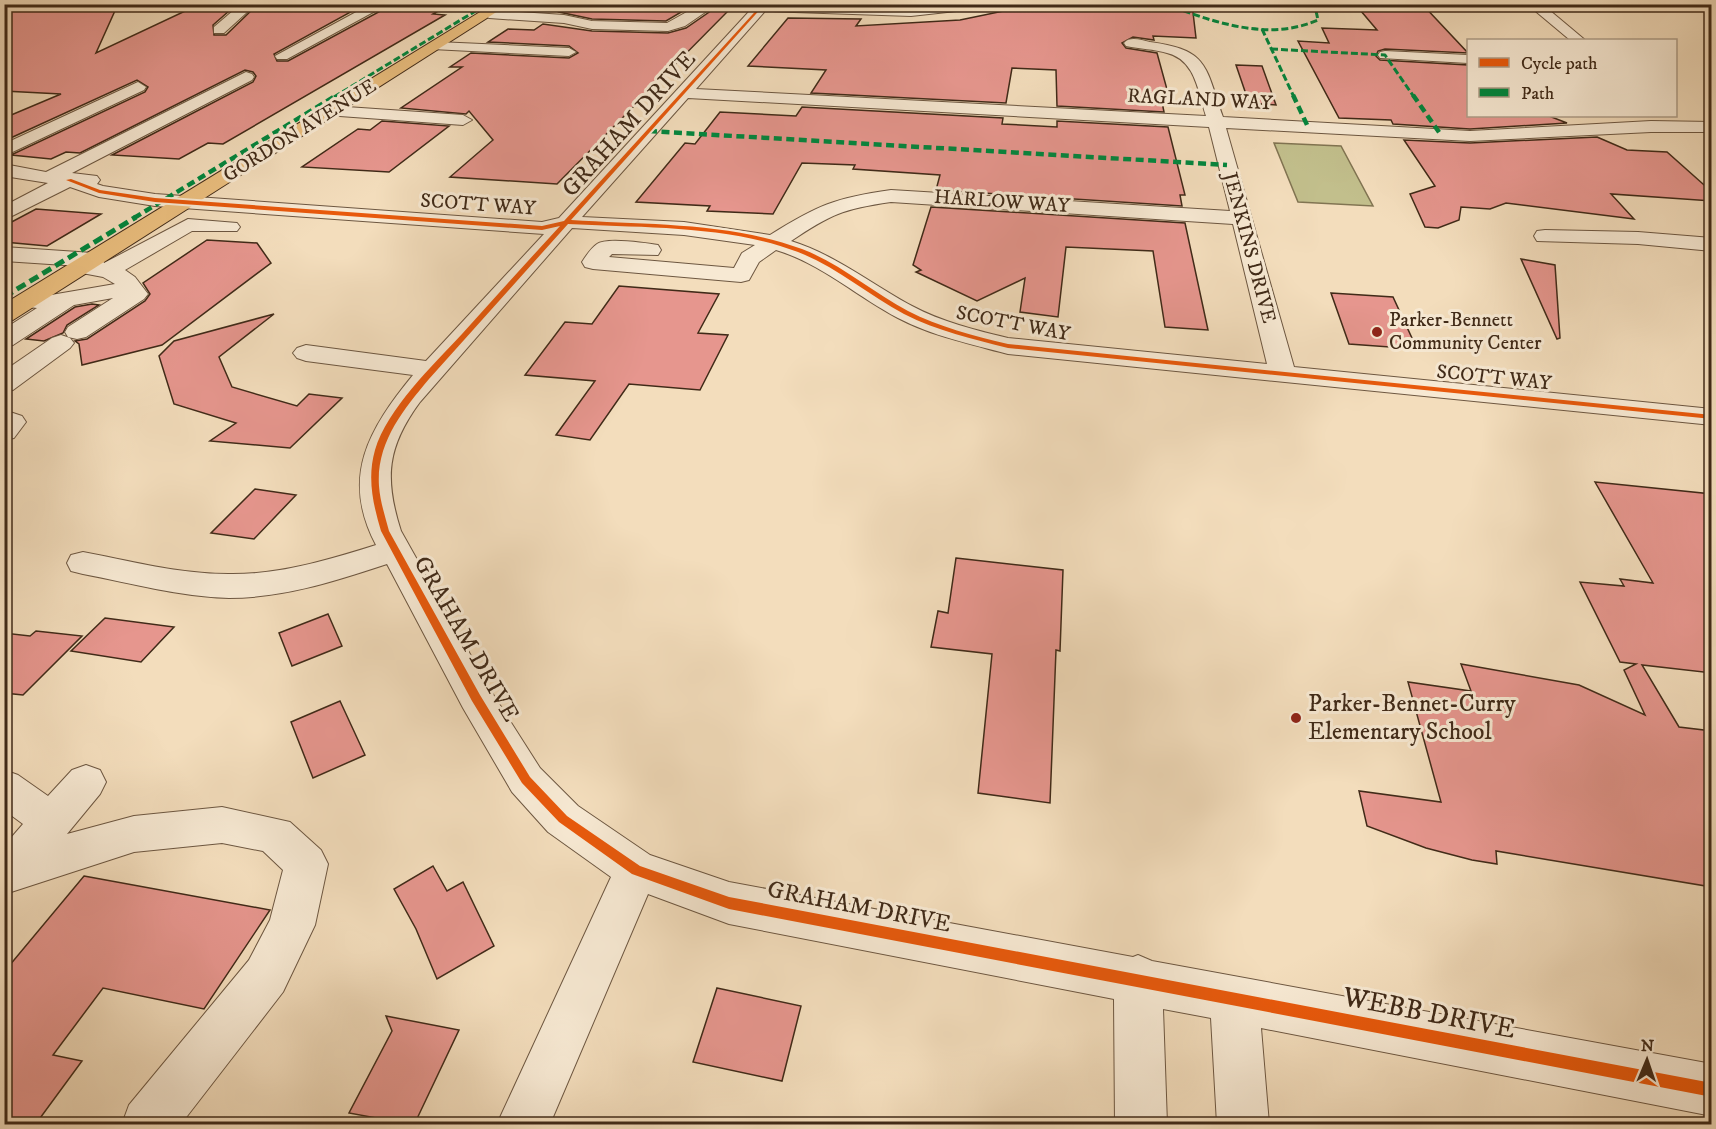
<svg xmlns="http://www.w3.org/2000/svg" width="1716" height="1129" font-family="'IM FELL DW Pica',serif">
  <rect width="100%" height="100%" fill="#f3ddbc"/>
  <filter id="stains"><feTurbulence type="fractalNoise" baseFrequency=".00333" numOctaves="4"/><feColorMatrix values="0 0 0 0 .2 0 0 0 0 .09 0 0 0 0 .02 0 0 0 .5 -.17"/></filter>
  <radialGradient id="worn" r=".72"><stop offset=".6" stop-color="#630" stop-opacity="0"/><stop offset="1" stop-color="#630" stop-opacity=".3"/></radialGradient>
  <path fill="#c2bf8c" stroke="#817452" stroke-width="1.5" d="M 1274,143 L 1341,146 L 1373,206 L 1298,202 Z"/>
  <g fill="#e6968e" stroke="#402a18" stroke-width="1.5">
    <path d="M 4,4 L 118,4 L 96,53 L 200,4 L 237,4 L 213,25 L 214,35 L 226,35 L 258,4 L 358,8 L 274,54 L 277,61 L 288,61 L 384,9 L 440,10 L 433,14 L 445,15 L 223,144 L 208,143 L 179,159 L 112,155 L 253,82 L 256,76 L 253,72 L 245,70 L 80,153 L 66,152 L 51,159 L 11,155 L 145,92 L 148,87 L 137,80 L 4,141 L 4,118 L 61,94 L 4,91 Z"/>
    <path d="M 570,4 L 695,4 L 666,21 L 592,19 L 559,12 Z"/>
    <path d="M 1038,4 L 1192,4 L 1196,38 L 1153,36 L 1154,40 L 1133,37 L 1122,43 L 1126,48 L 1157,53 L 1168,93 L 1160,92 L 1164,112 L 1057,106 L 1056,70 L 1012,68 L 1006,103 L 811,93 L 826,70 L 748,66 L 788,18 L 861,19 L 856,26 L 960,20 Z"/>
    <path d="M 1355,4 L 1422,4 L 1468,53 L 1385,49 L 1378,51 L 1376,56 L 1380,60 L 1468,65 L 1468,116 L 1549,116 L 1567,123 L 1470,129 L 1393,124 L 1391,120 L 1339,118 L 1298,41 L 1329,43 L 1322,28 L 1377,30 Z"/>
    <path d="M 718,6 L 732,7 L 557,184 L 450,177 L 493,140 L 469,111 L 466,114 L 401,108 L 462,67 L 450,67 L 471,53 L 569,58 L 578,53 L 569,46 L 488,42 L 508,29 L 534,30 L 543,24 L 592,31 L 668,33 L 686,28 Z"/>
    <path d="M 1236,65 L 1262,66 L 1276,105 L 1249,103 Z"/>
    <path d="M 802,107 L 1003,118 L 1002,124 L 1057,127 L 1057,121 L 1168,127 L 1185,195 L 1180,195 L 1182,206 L 936,190 L 940,175 L 853,169 L 855,165 L 802,163 L 773,214 L 707,211 L 710,206 L 636,202 L 685,143 L 695,144 L 720,112 L 796,116 Z"/>
    <path d="M 382,121 L 449,126 L 389,172 L 302,167 L 358,129 L 370,130 Z"/>
    <path d="M 1597,137 L 1627,150 L 1667,152 L 1712,192 L 1712,201 L 1611,194 L 1634,219 L 1506,203 L 1490,209 L 1461,207 L 1459,220 L 1438,228 L 1425,227 L 1410,194 L 1435,186 L 1404,140 L 1470,143 Z"/>
    <path d="M 931,207 L 1185,223 L 1208,330 L 1165,327 L 1153,251 L 1066,247 L 1058,317 L 1020,312 L 1025,278 L 977,301 L 916,272 L 921,270 L 913,265 Z"/>
    <path d="M 36,209 L 101,214 L 47,246 L 4,242 L 4,226 Z"/>
    <path d="M 207,240 L 257,243 L 271,263 L 162,345 L 82,365 L 79,344 L 75,341 L 87,339 L 145,301 L 150,294 L 143,283 Z"/>
    <path d="M 1521,259 L 1555,265 L 1560,338 L 1557,339 Z"/>
    <path d="M 619,286 L 719,294 L 698,333 L 728,335 L 700,390 L 629,384 L 590,440 L 556,435 L 595,381 L 525,375 L 565,322 L 592,324 Z"/>
    <path d="M 1331,293 L 1393,297 L 1417,349 L 1349,344 Z"/>
    <path d="M 92,304 L 99,305 L 67,325 L 63,333 L 44,341 L 26,339 L 75,307 Z"/>
    <path d="M 274,314 L 219,357 L 232,387 L 297,406 L 309,394 L 342,398 L 290,448 L 210,441 L 236,423 L 174,404 L 159,356 L 174,341 Z"/>
    <path d="M 1595,482 L 1712,494 L 1712,673 L 1642,665 L 1679,727 L 1712,731 L 1712,887 L 1496,851 L 1497,864 L 1472,860 L 1426,848 L 1367,826 L 1359,791 L 1441,802 L 1408,682 L 1471,691 L 1461,664 L 1579,685 L 1645,715 L 1624,670 L 1636,664 L 1620,662 L 1580,582 L 1624,586 L 1620,579 L 1653,583 Z"/>
    <path d="M 255,489 L 296,495 L 254,539 L 211,533 Z"/>
    <path d="M 956,558 L 1063,570 L 1060,651 L 1056,650 L 1050,803 L 978,793 L 992,654 L 931,647 L 938,611 L 948,613 Z"/>
    <path d="M 328,614 L 342,646 L 292,666 L 279,633 Z"/>
    <path d="M 105,618 L 174,627 L 141,662 L 71,651 Z"/>
    <path d="M 36,631 L 82,636 L 23,695 L 4,693 L 4,633 L 30,636 Z"/>
    <path d="M 340,701 L 365,755 L 313,778 L 291,722 Z"/>
    <path d="M 433,866 L 447,891 L 463,882 L 494,946 L 437,979 L 416,929 L 394,889 Z"/>
    <path d="M 84,876 L 270,910 L 204,1009 L 103,988 L 53,1055 L 82,1061 L 35,1125 L 4,1125 L 4,972 Z"/>
    <path d="M 717,988 L 801,1006 L 782,1081 L 693,1062 Z"/>
    <path d="M 386,1016 L 459,1030 L 414,1125 L 349,1113 L 392,1031 Z"/>
  </g>
  <g fill="none" stroke-linecap="round" stroke-linejoin="round">
    <g stroke="#6d5741" stroke-width="2">
      <g id="minor">
        <path d="M 241,4 L 256,4 L 224,33 L 214,33 L 214,27 Z"/>
        <path d="M 371,4 L 388,4 L 287,59 L 277,59 L 275,56 Z"/>
        <path d="M 701,4 L 717,4 L 685,26 L 668,31 L 592,29 L 564,23 L 489,18 L 482,14 L 489,10 L 564,15 L 592,21 L 667,23 Z"/>
        <path d="M 756,4 L 911,8 L 989,4 L 983,8 L 911,16 L 765,11 L 696,89 L 1206,116 C 1198,92 1196,60 1167,53 C 1154,49 1140,49 1126,46 L 1124,43 C 1130,36 1141,40 1150,42 C 1209,50 1205,66 1223,117 L 1470,131 L 1651,121 L 1712,122 L 1712,132 L 1651,132 L 1470,141 L 1226,128 L 1294,367 L 1712,409 L 1712,425 L 1008,354 C 971,344 932,336 898,318 C 856,296 822,264 776,250 L 759,262 L 749,280 L 741,282 L 593,269 L 585,267 L 582,262 C 586,256 591,248 597,244 C 606,237 646,243 658,245 L 661,250 L 658,255 L 612,254 L 609,257 L 734,268 L 742,253 L 755,245 L 684,235 L 572,228 L 420,402 C 387,447 384,478 401,531 L 489,688 L 540,768 L 578,806 L 650,855 L 729,882 L 1133,957 L 1138,955 L 1152,961 L 1712,1064 L 1712,1116 L 1261,1028 L 1269,1124 L 1217,1124 L 1211,1018 L 1163,1009 L 1167,1124 L 1115,1124 L 1114,999 L 729,924 L 648,894 L 550,1124 L 497,1124 L 611,877 L 548,832 L 512,792 L 463,708 L 387,564 C 336,581 283,598 229,598 C 180,597 131,583 83,574 L 71,571 L 67,563 L 71,555 L 83,552 C 131,561 179,574 228,574 C 279,575 328,560 376,545 C 340,477 369,429 413,375 L 306,361 L 297,358 L 293,353 L 297,348 L 306,345 L 426,361 L 544,234 L 155,206 L 99,197 L 70,187 L 4,220 L 4,206 L 48,183 L 4,176 L 4,164 L 46,172 L 246,72 L 252,74 L 254,77 L 252,80 L 72,173 L 97,176 L 100,180 L 97,184 L 103,186 L 155,194 L 542,222 L 559,218 ZM 688,98 L 1209,127 L 1230,211 L 891,190 C 835,198 818,205 770,235 L 684,222 L 582,217 ZM 891,202 L 1233,224 L 1267,364 L 1008,338 C 975,330 942,322 912,306 C 871,284 836,255 791,241 C 831,214 843,209 891,202 Z"/>
        <path d="M 1527,4 L 1542,4 L 1585,40 L 1570,40 Z"/>
        <path d="M 437,42 L 569,48 L 576,52 L 569,56 L 432,49 L 430,46 Z"/>
        <path d="M 1385,51 L 1468,55 L 1468,63 L 1380,58 L 1378,55 L 1380,52 Z"/>
        <path d="M 138,82 L 146,87 L 144,90 L 4,156 L 4,144 Z"/>
        <path d="M 332,106 L 463,115 L 472,120 L 463,125 L 326,115 L 324,111 L 326,107 Z"/>
        <path d="M 188,219 L 237,223 L 240,227 L 237,231 L 192,231 L 125,270 L 135,277 L 148,294 L 144,299 L 86,337 L 77,339 L 68,337 L 65,332 L 68,327 L 113,298 L 74,305 L 13,345 L 4,347 L 4,329 L 37,308 L 19,306 L 15,301 L 19,296 L 51,295 L 115,284 L 103,277 L 82,273 L 80,266 L 4,261 L 4,247 L 93,253 L 101,255 L 104,263 Z"/>
        <path d="M 1545,230 L 1638,232 L 1712,238 L 1712,251 L 1638,244 L 1537,241 L 1534,236 L 1537,231 Z"/>
        <path d="M 61,335 L 70,338 L 74,343 L 70,348 L 13,390 L 4,392 L 4,371 L 52,338 Z"/>
        <path d="M 4,410 L 22,416 L 26,422 L 14,438 L 4,440 Z"/>
        <path d="M 86,765 L 100,770 L 106,782 L 100,794 L 67,834 L 134,816 L 222,807 L 290,822 L 321,850 L 328,864 L 315,925 L 283,992 L 181,1124 L 122,1124 L 129,1105 L 249,960 L 270,920 L 283,870 L 263,851 L 222,843 L 134,852 L 8,893 L 4,891 L 4,846 L 23,824 L 4,810 L 4,770 L 18,775 L 48,796 L 72,770 Z"/>
      </g>
    </g>
    <g stroke="#402a18" stroke-width="2">
      <path id="major" d="M 493,4 L 509,4 L 13,320 L 4,322 L 4,304 Z"/>
    </g>
    <use href="#minor" fill="#f7e9d3" fill-rule="evenodd"/>
    <use href="#major" fill="#eabe7e" fill-rule="evenodd"/>
    <g stroke="#00873e" stroke-width="3" stroke-dasharray="7 3" stroke-linecap="butt">
      <path d="M 1165,4 C 1213,22 1268,42 1318,20 L 1316,11 L 1305,4"/>
      <path d="M 1262,29 L 1294,97"/>
      <path d="M 1271,49 L 1385,55 L 1414,97"/>
      <path d="M 334,97 L 487,4"/>
    </g>
    <g stroke="#00873e" stroke-width="4.5" stroke-dasharray="8 4.5" stroke-linecap="butt">
      <path d="M 1293,95 L 1308,127"/>
      <path d="M 1413,95 L 1441,135"/>
      <path d="M 649,131 L 1227,165"/>
      <path d="M 134,218 L 337,95"/>
    </g>
    <path stroke="#00873e" stroke-width="5" stroke-dasharray="10 5" stroke-linecap="butt" d="M 4,297 L 136,217"/>
    <g stroke="#f7e9d3" stroke-width="4">
      <path id="cycleway" d="M 762,4 L 765,4 L 571,220 C 647,225 729,222 802,249 C 841,264 872,292 908,311 C 939,327 974,336 1008,344 L 1712,415 L 1712,419 L 1008,348 C 973,339 937,331 904,314 C 868,295 837,267 798,252 C 727,225 643,228 568,224 L 429,379 C 403,410 376,443 379,486 C 380,501 385,516 389,531 L 480,695 L 530,777 L 567,816 L 640,866 L 729,897 L 1712,1083 L 1712,1097 L 729,909 L 632,874 L 559,822 L 522,783 L 472,701 L 381,531 C 373,504 367,478 375,450 C 387,409 433,365 462,334 C 494,298 527,262 560,226 L 542,230 L 155,202 L 99,193 L 66,180 L 71,179 L 100,190 L 155,198 L 542,226 L 564,221 Z"/>
    </g>
    <use href="#cycleway" fill="#e8590c" fill-rule="evenodd"/>
  </g>
  <g fill="#8f2418" stroke="#f7e9d3" stroke-width="2">
    <circle cx="1377" cy="332" r="6"/>
    <circle cx="1296" cy="718" r="6"/>
  </g>
  <g text-anchor="middle" dominant-baseline="central" stroke-width="6" stroke-linejoin="round" paint-order="stroke">
    <g font-size="20" fill="#402a18" stroke="#f7e9d3">
      <text transform="translate(1200 100) rotate(3)">RAGLAND WAY</text>
      <text transform="translate(300 131) rotate(-32)">GORDON AVENUE</text>
      <text transform="translate(1002 202) rotate(4)">HARLOW WAY</text>
      <text transform="translate(478 205) rotate(4)">SCOTT WAY</text>
      <text transform="translate(1249 248) rotate(75)">JENKINS DRIVE</text>
      <text transform="translate(1013 324) rotate(11)">SCOTT WAY</text>
      <text transform="translate(1494 378) rotate(6)">SCOTT WAY</text>
    </g>
    <g font-size="20" fill="#402a18" stroke="#f7e9d3" text-anchor="start">
      <text x="1389" y="320">Parker-Bennett<tspan x="1389" dy="23">Community Center</tspan></text>
    </g>
    <g font-size="24" fill="#402a18" stroke="#f7e9d3">
      <text transform="translate(629 124) rotate(-48)">GRAHAM DRIVE</text>
      <text transform="translate(466 639) rotate(60)">GRAHAM DRIVE</text>
      <text transform="translate(859 907) rotate(11)">GRAHAM DRIVE</text>
    </g>
    <g font-size="24" fill="#402a18" stroke="#f7e9d3" text-anchor="start">
      <text x="1308" y="704">Parker-Bennet-Curry<tspan x="1308" dy="28">Elementary School</tspan></text>
    </g>
    <g font-size="28" fill="#402a18" stroke="#f7e9d3">
      <text transform="translate(1429 1013) rotate(11)">WEBB DRIVE</text>
    </g>
  </g>
  <rect width="1716" height="1129" fill="none" stroke="#f3ddbc" stroke-width="24"/>
  <rect x="6" y="6" width="1704" height="1117" fill="none" stroke="#402a18" stroke-width="3"/>
  <rect x="12" y="12" width="1692" height="1105" fill="none" stroke="#402a18" stroke-width="1.5"/>
  <rect x="1467" y="39" width="210" height="78" fill="#f7e9d3" stroke="#ae9d88" stroke-width="1.5"/>
  <rect x="1479" y="58" width="30" height="9" fill="#e8590c" stroke="#ae9d88" stroke-width="1.5"/>
  <text x="1521" y="69" font-size="18" fill="#402a18">Cycle path</text>
  <rect x="1479" y="88" width="30" height="9" fill="#00873e" stroke="#ae9d88" stroke-width="1.5"/>
  <text x="1521" y="99" font-size="18" fill="#402a18">Path</text>
  <g transform="translate(1647 1060) rotate(2)" stroke="#f7e9d3" stroke-width="4.5" paint-order="stroke">
  <path d="M0-4.5L10 22L0 15L-10 22Z" fill="#402a18"/>
  <text y="-9" font-size="16" font-weight="bold" text-anchor="middle" fill="#402a18">N</text>
  </g>
  <rect width="100%" height="100%" filter="url(#stains)"/>
  <rect width="100%" height="100%" fill="url(#worn)"/>
</svg>
